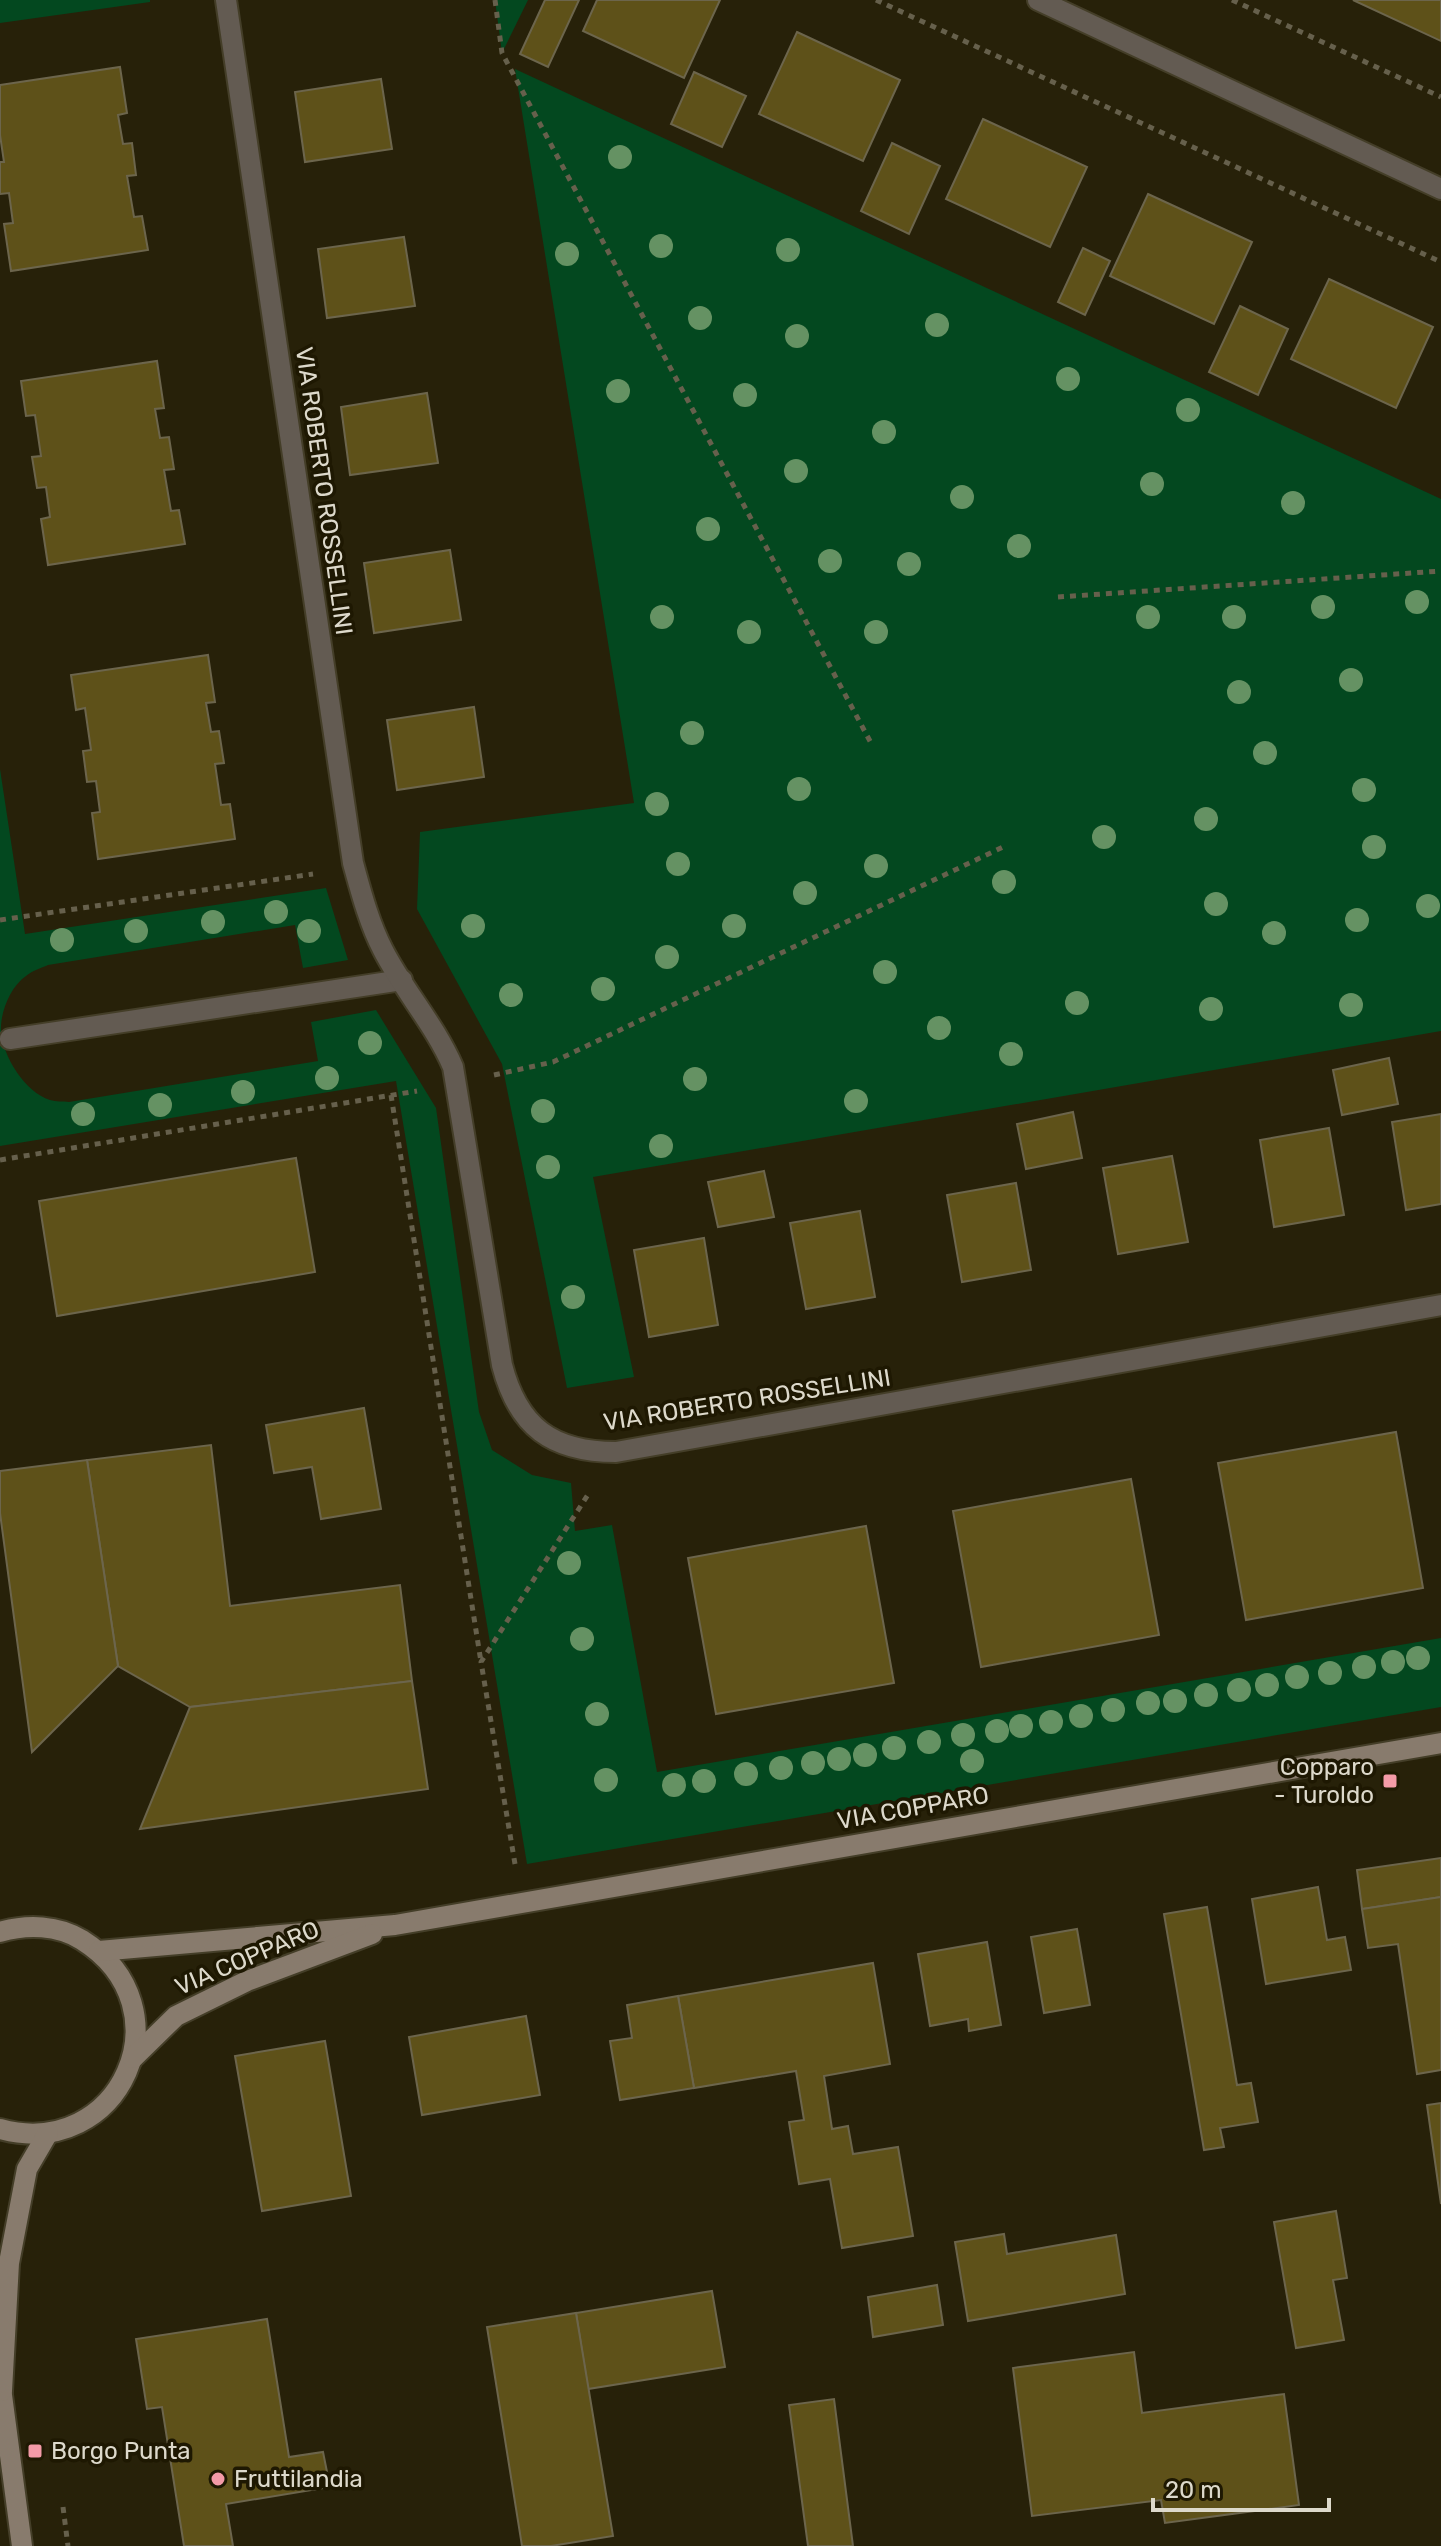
<svg xmlns="http://www.w3.org/2000/svg" width="1441" height="2546" font-family="Rubik,sans-serif">
  <rect width="100%" height="100%" fill="#272109"/>
  <g fill="#03481f">
    <path d="M 0,0 L 150,0 L 150,2 L 0,23 Z"/>
    <path d="M 495,0 L 528,0 L 502,53 Z"/>
    <path d="M 515,69 L 1441,499 L 1441,1031 L 593,1177 L 634,1377 L 567,1388 L 502,1064 L 417,909 L 420,832 L 634,803 Z"/>
    <path d="M 0,769 L 25,934 L 326,888 L 348,960 L 303,968 L 295,925 L 48,965 C 41,968 32,971 26,976 C 10,987 0,1013 1,1031 C 3,1057 25,1092 50,1100 C 56,1102 63,1101 69,1102 L 318,1061 L 311,1022 L 376,1010 L 436,1108 L 479,1412 L 492,1450 L 532,1475 L 571,1483 L 575,1531 L 612,1525 L 657,1772 L 1441,1638 L 1441,1707 L 527,1864 L 396,1081 L 0,1146 Z"/>
  </g>
  <g fill="#5e5119" stroke="#6c654c" stroke-width="2">
    <path d="M 545,0 L 579,0 L 548,67 L 520,54 Z"/>
    <path d="M 597,0 L 720,0 L 684,78 L 583,31 Z"/>
    <path d="M 1353,0 L 1441,0 L 1441,41 Z"/>
    <path d="M 797,32 L 900,80 L 863,161 L 759,114 Z"/>
    <path d="M 120,67 L 127,113 L 118,115 L 123,144 L 132,143 L 136,175 L 127,176 L 134,217 L 142,216 L 148,250 L 11,271 L 4,224 L 13,223 L 9,193 L 0,194 L 0,162 L 4,162 L 0,135 L 0,85 Z"/>
    <path d="M 694,72 L 746,96 L 722,147 L 671,124 Z"/>
    <path d="M 381,79 L 392,149 L 305,162 L 295,92 Z"/>
    <path d="M 983,119 L 1087,167 L 1050,247 L 946,199 Z"/>
    <path d="M 892,143 L 940,166 L 909,234 L 861,211 Z"/>
    <path d="M 1148,194 L 1252,242 L 1214,324 L 1110,276 Z"/>
    <path d="M 404,237 L 415,306 L 327,318 L 318,249 Z"/>
    <path d="M 1083,248 L 1110,261 L 1085,315 L 1058,302 Z"/>
    <path d="M 1329,279 L 1433,327 L 1396,408 L 1291,359 Z"/>
    <path d="M 1240,306 L 1288,329 L 1258,395 L 1209,372 Z"/>
    <path d="M 157,361 L 164,408 L 155,409 L 160,438 L 169,437 L 174,469 L 164,470 L 171,511 L 179,510 L 185,544 L 48,565 L 41,519 L 50,517 L 46,487 L 37,488 L 32,457 L 41,456 L 35,415 L 26,416 L 21,381 Z"/>
    <path d="M 427,393 L 438,463 L 350,475 L 341,407 Z"/>
    <path d="M 450,550 L 461,620 L 374,633 L 364,563 Z"/>
    <path d="M 208,655 L 215,702 L 206,703 L 211,732 L 219,731 L 224,763 L 215,764 L 221,805 L 230,804 L 235,839 L 98,859 L 92,813 L 100,812 L 96,781 L 87,782 L 83,751 L 91,750 L 85,708 L 76,710 L 71,675 Z"/>
    <path d="M 474,707 L 484,777 L 397,790 L 387,720 Z"/>
    <path d="M 1389,1058 L 1398,1104 L 1342,1115 L 1333,1070 Z"/>
    <path d="M 1073,1112 L 1082,1158 L 1026,1169 L 1017,1124 Z"/>
    <path d="M 1441,1114 L 1441,1204 L 1406,1210 L 1392,1122 Z"/>
    <path d="M 1329,1128 L 1344,1215 L 1274,1227 L 1260,1140 Z"/>
    <path d="M 1172,1156 L 1188,1242 L 1118,1254 L 1103,1168 Z"/>
    <path d="M 296,1158 L 315,1272 L 57,1316 L 39,1201 Z"/>
    <path d="M 764,1171 L 774,1217 L 718,1227 L 708,1182 Z"/>
    <path d="M 1016,1183 L 1031,1270 L 962,1282 L 947,1195 Z"/>
    <path d="M 860,1211 L 875,1297 L 806,1309 L 790,1223 Z"/>
    <path d="M 704,1238 L 718,1325 L 649,1337 L 634,1250 Z"/>
    <path d="M 364,1408 L 381,1509 L 321,1519 L 312,1467 L 274,1473 L 266,1425 Z"/>
    <path d="M 1396,1432 L 1423,1588 L 1246,1620 L 1218,1463 Z"/>
    <path d="M 211,1445 L 230,1606 L 400,1585 L 412,1681 L 190,1707 L 118,1666 L 87,1460 Z"/>
    <path d="M 87,1460 L 118,1666 L 32,1752 L 0,1513 L 0,1471 Z"/>
    <path d="M 1131,1479 L 1159,1635 L 981,1667 L 953,1511 Z"/>
    <path d="M 866,1526 L 894,1683 L 716,1714 L 688,1558 Z"/>
    <path d="M 412,1681 L 428,1789 L 140,1829 L 190,1707 Z"/>
    <path d="M 1441,1858 L 1441,1897 L 1362,1909 L 1357,1870 Z"/>
    <path d="M 1318,1887 L 1327,1940 L 1345,1937 L 1351,1970 L 1266,1984 L 1252,1899 Z"/>
    <path d="M 1441,1897 L 1441,2070 L 1417,2074 L 1398,1944 L 1368,1948 L 1362,1909 Z"/>
    <path d="M 1207,1907 L 1237,2085 L 1251,2083 L 1258,2122 L 1220,2128 L 1224,2147 L 1204,2150 L 1164,1914 Z"/>
    <path d="M 1077,1929 L 1090,2005 L 1044,2013 L 1031,1937 Z"/>
    <path d="M 987,1942 L 1001,2025 L 969,2031 L 968,2019 L 930,2026 L 918,1954 Z"/>
    <path d="M 873,1963 L 890,2064 L 824,2076 L 832,2129 L 848,2126 L 853,2154 L 898,2147 L 913,2236 L 842,2248 L 830,2179 L 799,2184 L 789,2122 L 804,2120 L 796,2071 L 694,2088 L 678,1996 Z"/>
    <path d="M 678,1996 L 694,2088 L 620,2100 L 610,2041 L 632,2038 L 627,2005 Z"/>
    <path d="M 526,2016 L 540,2095 L 422,2115 L 409,2037 Z"/>
    <path d="M 325,2041 L 351,2196 L 262,2211 L 235,2056 Z"/>
    <path d="M 1441,2103 L 1441,2204 L 1427,2105 Z"/>
    <path d="M 1336,2211 L 1347,2278 L 1333,2280 L 1344,2340 L 1296,2348 L 1274,2222 Z"/>
    <path d="M 1004,2234 L 1007,2254 L 1116,2235 L 1125,2294 L 968,2321 L 955,2242 Z"/>
    <path d="M 937,2285 L 943,2325 L 873,2337 L 868,2297 Z"/>
    <path d="M 712,2291 L 725,2367 L 588,2389 L 576,2313 Z"/>
    <path d="M 576,2313 L 613,2536 L 551,2546 L 522,2546 L 487,2327 Z"/>
    <path d="M 267,2319 L 289,2457 L 323,2452 L 330,2487 L 226,2504 L 233,2546 L 184,2546 L 162,2407 L 147,2409 L 136,2339 Z"/>
    <path d="M 1134,2352 L 1142,2413 L 1284,2394 L 1299,2505 L 1165,2523 L 1161,2500 L 1032,2516 L 1013,2368 Z"/>
    <path d="M 834,2399 L 853,2546 L 808,2546 L 789,2405 Z"/>
  </g>
  <g fill="none" stroke-linecap="round" stroke-linejoin="round">
    <g stroke="#443e28" stroke-width="24">
      <path id="lane" d="M 10,1039 L 402,980"/>
    </g>
    <g stroke="#443e28" stroke-width="24">
      <g id="street">
        <path d="M 226,0 L 353,863 C 361,892 369,923 383,950 C 404,991 435,1025 453,1067 L 502,1365 C 518,1427 552,1452 616,1452 L 1441,1305"/>
        <path d="M 1038,0 L 1441,189"/>
      </g>
    </g>
    <g stroke="#443e28" stroke-width="24">
      <g id="secondary">
        <path d="M 0,1932 C 27,1924 58,1925 82,1940 C 190,2008 120,2162 0,2129"/>
        <path d="M 99,1951 L 395,1925 L 1441,1743"/>
        <path d="M 133,2058 L 176,2016 L 247,1981 L 372,1934"/>
        <path d="M 0,2380 L 22,2546"/>
        <path d="M 2,2391 L 9,2263 L 27,2169 L 48,2133"/>
      </g>
    </g>
    <g stroke="#66604c" stroke-width="5" stroke-dasharray="6 6" stroke-linecap="butt">
      <path d="M 495,0 L 502,53 L 871,743"/>
      <path d="M 876,0 L 1441,262"/>
      <path d="M 1232,0 L 1441,97"/>
      <path d="M 1058,597 L 1441,571"/>
      <path d="M 0,920 L 313,874"/>
      <path d="M 494,1075 L 553,1062 L 1003,847"/>
      <path d="M 391,1095 L 481,1662"/>
      <path d="M 0,1160 L 417,1091"/>
      <path d="M 515,1864 L 481,1662 L 589,1493"/>
      <path d="M 63,2507 L 68,2546"/>
    </g>
    <use href="#lane" stroke="#635b52" stroke-width="20"/>
    <use href="#street" stroke="#635b52" stroke-width="20"/>
    <use href="#secondary" stroke="#887b6d" stroke-width="20"/>
  </g>
  <g fill="#659263">
    <circle cx="620" cy="157" r="12"/>
    <circle cx="661" cy="246" r="12"/>
    <circle cx="788" cy="250" r="12"/>
    <circle cx="567" cy="254" r="12"/>
    <circle cx="700" cy="318" r="12"/>
    <circle cx="937" cy="325" r="12"/>
    <circle cx="797" cy="336" r="12"/>
    <circle cx="1068" cy="379" r="12"/>
    <circle cx="618" cy="391" r="12"/>
    <circle cx="745" cy="395" r="12"/>
    <circle cx="1188" cy="410" r="12"/>
    <circle cx="884" cy="432" r="12"/>
    <circle cx="796" cy="471" r="12"/>
    <circle cx="1152" cy="484" r="12"/>
    <circle cx="962" cy="497" r="12"/>
    <circle cx="1293" cy="503" r="12"/>
    <circle cx="708" cy="529" r="12"/>
    <circle cx="1019" cy="546" r="12"/>
    <circle cx="830" cy="561" r="12"/>
    <circle cx="909" cy="564" r="12"/>
    <circle cx="1417" cy="602" r="12"/>
    <circle cx="1323" cy="607" r="12"/>
    <circle cx="662" cy="617" r="12"/>
    <circle cx="1148" cy="617" r="12"/>
    <circle cx="1234" cy="617" r="12"/>
    <circle cx="749" cy="632" r="12"/>
    <circle cx="876" cy="632" r="12"/>
    <circle cx="1351" cy="680" r="12"/>
    <circle cx="1239" cy="692" r="12"/>
    <circle cx="692" cy="733" r="12"/>
    <circle cx="1265" cy="753" r="12"/>
    <circle cx="799" cy="789" r="12"/>
    <circle cx="1364" cy="790" r="12"/>
    <circle cx="657" cy="804" r="12"/>
    <circle cx="1206" cy="819" r="12"/>
    <circle cx="1104" cy="837" r="12"/>
    <circle cx="1374" cy="847" r="12"/>
    <circle cx="678" cy="864" r="12"/>
    <circle cx="876" cy="866" r="12"/>
    <circle cx="1004" cy="882" r="12"/>
    <circle cx="805" cy="893" r="12"/>
    <circle cx="1216" cy="904" r="12"/>
    <circle cx="1428" cy="906" r="12"/>
    <circle cx="276" cy="912" r="12"/>
    <circle cx="1357" cy="920" r="12"/>
    <circle cx="213" cy="922" r="12"/>
    <circle cx="473" cy="926" r="12"/>
    <circle cx="734" cy="926" r="12"/>
    <circle cx="136" cy="931" r="12"/>
    <circle cx="309" cy="931" r="12"/>
    <circle cx="1274" cy="933" r="12"/>
    <circle cx="62" cy="940" r="12"/>
    <circle cx="667" cy="957" r="12"/>
    <circle cx="885" cy="972" r="12"/>
    <circle cx="603" cy="989" r="12"/>
    <circle cx="511" cy="995" r="12"/>
    <circle cx="1077" cy="1003" r="12"/>
    <circle cx="1351" cy="1005" r="12"/>
    <circle cx="1211" cy="1009" r="12"/>
    <circle cx="939" cy="1028" r="12"/>
    <circle cx="370" cy="1043" r="12"/>
    <circle cx="1011" cy="1054" r="12"/>
    <circle cx="327" cy="1078" r="12"/>
    <circle cx="695" cy="1079" r="12"/>
    <circle cx="243" cy="1092" r="12"/>
    <circle cx="856" cy="1101" r="12"/>
    <circle cx="160" cy="1105" r="12"/>
    <circle cx="543" cy="1111" r="12"/>
    <circle cx="83" cy="1114" r="12"/>
    <circle cx="661" cy="1146" r="12"/>
    <circle cx="548" cy="1167" r="12"/>
    <circle cx="573" cy="1297" r="12"/>
    <circle cx="569" cy="1563" r="12"/>
    <circle cx="582" cy="1639" r="12"/>
    <circle cx="1418" cy="1658" r="12"/>
    <circle cx="1393" cy="1662" r="12"/>
    <circle cx="1364" cy="1667" r="12"/>
    <circle cx="1330" cy="1673" r="12"/>
    <circle cx="1297" cy="1677" r="12"/>
    <circle cx="1267" cy="1685" r="12"/>
    <circle cx="1239" cy="1690" r="12"/>
    <circle cx="1206" cy="1695" r="12"/>
    <circle cx="1175" cy="1701" r="12"/>
    <circle cx="1148" cy="1703" r="12"/>
    <circle cx="1113" cy="1710" r="12"/>
    <circle cx="597" cy="1714" r="12"/>
    <circle cx="1081" cy="1716" r="12"/>
    <circle cx="1051" cy="1722" r="12"/>
    <circle cx="1021" cy="1726" r="12"/>
    <circle cx="997" cy="1731" r="12"/>
    <circle cx="963" cy="1735" r="12"/>
    <circle cx="929" cy="1742" r="12"/>
    <circle cx="894" cy="1748" r="12"/>
    <circle cx="865" cy="1755" r="12"/>
    <circle cx="839" cy="1759" r="12"/>
    <circle cx="972" cy="1761" r="12"/>
    <circle cx="813" cy="1763" r="12"/>
    <circle cx="781" cy="1768" r="12"/>
    <circle cx="746" cy="1774" r="12"/>
    <circle cx="606" cy="1780" r="12"/>
    <circle cx="704" cy="1781" r="12"/>
    <circle cx="674" cy="1785" r="12"/>
  </g>
  <g fill="#f39aa7" stroke="#1e1802" stroke-width="3">
    <rect x="1382" y="1773" width="16" height="16" rx="4"/>
    <rect x="27" y="2443" width="16" height="16" rx="4"/>
    <circle cx="218" cy="2479" r="8"/>
  </g>
  <g text-anchor="middle" dominant-baseline="central" stroke-width="7" stroke-linejoin="round" paint-order="stroke">
    <g font-size="24" fill="#ddd9cb" stroke="#1e1802">
      <text transform="translate(324 491) rotate(82)">VIA ROBERTO ROSSELLINI</text>
      <text transform="translate(747 1400) rotate(-9)">VIA ROBERTO ROSSELLINI</text>
      <text transform="translate(913 1808) rotate(-10)">VIA COPPARO</text>
      <text transform="translate(247 1958) rotate(-23)">VIA COPPARO</text>
    </g>
    <g font-size="24" fill="#ddd9cb" stroke="#1e1802" text-anchor="start">
      <text x="1374" y="1767" text-anchor="end">Copparo<tspan x="1374" dy="28">- Turoldo</tspan></text>
      <text x="51" y="2451">Borgo Punta</text>
      <text x="234" y="2479">Fruttilandia</text>
    </g>
  </g>
  <path d="M1153 2498v12h176v-12" fill="none" stroke="#ddd9cb" stroke-width="4"/>
  <text x="1165" y="2498" font-size="24" fill="#ddd9cb" stroke="#1e1802" stroke-width="6" paint-order="stroke">20 m</text>
</svg>
